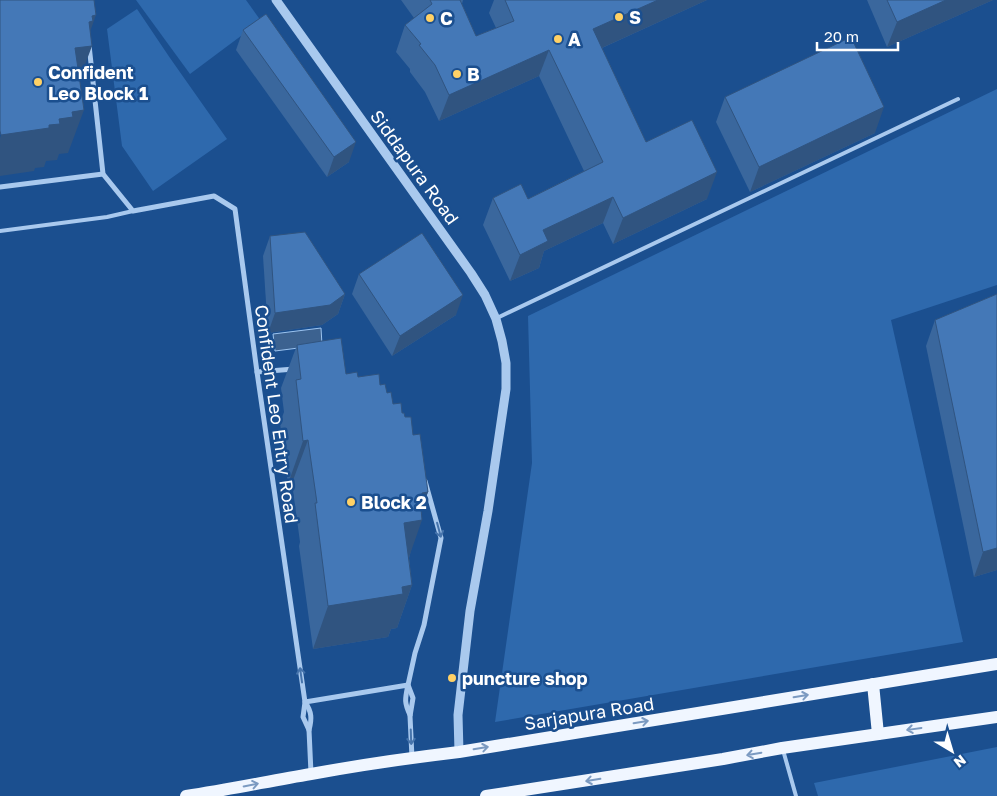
<svg xmlns="http://www.w3.org/2000/svg" width="997" height="796" font-family="'Golos Text',sans-serif">
  <rect width="100%" height="100%" fill="#1b4f8f"/>
  <g fill="#2e69ad">
    <path d="M 136,0 L 246,0 L 261,21 L 190,74 Z"/>
    <path d="M 137,9 L 170,58 L 227,139 L 153,191 L 122,146 L 107,29 Z"/>
    <path d="M 997,89 L 997,285 L 891,320 L 963,642 L 495,722 L 532,463 L 528,316 Z"/>
    <path d="M 997,747 L 997,796 L 818,796 L 814,783 Z"/>
  </g>
  <path fill="#3c6290" stroke="#9cc4f0" d="M 321,328 L 322,345 L 275,351 L 273,334 Z"/>
  <g fill="none" stroke-linecap="round" stroke-linejoin="round">
    <g stroke="#a9c9ee" stroke-width="4">
      <path d="M 0,231 L 107,217 L 133,211"/>
      <path d="M 497,318 L 958,99"/>
      <path d="M 783,750 L 796,796"/>
    </g>
    <g stroke="#a9c9ee" stroke-width="5">
      <path d="M 89,45 L 103,174 L 133,211 L 214,196 L 235,209 L 257,372 L 305,702 L 303,717 L 309,730 L 311,773"/>
      <path d="M 0,187 L 103,174"/>
      <path d="M 257,372 L 294,369"/>
      <path d="M 309,730 C 312,719 312,712 305,702 L 408,685 C 405,699 404,702 410,715"/>
      <path d="M 412,758 L 410,716 L 413,698 L 408,685 L 415,653 L 424,625 L 441,538 L 425,481"/>
    </g>
    <path stroke="#a9c9ee" stroke-width="9" d="M 276,0 L 471,273 L 485,295 L 496,319 L 502,341 L 506,363 L 506,389 L 488,511 L 470,611 L 458,715 L 459,752"/>
    <g stroke="#f0f6ff" stroke-width="12">
      <path d="M 873,684 L 878,734"/>
      <path d="M 186,796 C 228,790 269,781 311,774 C 360,765 409,758 459,752 L 997,664"/>
      <path d="M 486,796 L 723,759 L 782,748 L 997,717"/>
    </g>
  </g>
  <g fill="#3a679d">
    <path d="M 401,0 L 463,0 L 462,4 L 476,36 L 496,28 L 489,13 L 494,0 L 707,0 L 602,48 L 646,142 L 707,199 L 613,244 L 603,223 L 544,251 L 539,268 L 510,281 L 483,225 L 493,198 L 528,199 L 584,171 L 539,76 L 439,121 L 425,92 L 410,72 L 410,69 L 396,52 L 405,25 L 414,18 Z"/>
    <path d="M 867,0 L 993,0 L 887,47 Z"/>
    <path d="M 243,30 L 349,162 L 327,177 L 236,50 Z"/>
    <path d="M 725,97 L 875,133 L 750,192 L 716,122 Z"/>
    <path d="M 270,236 L 345,294 L 338,314 L 322,325 L 268,333 L 263,256 Z"/>
    <path d="M 359,274 L 456,315 L 392,356 L 352,294 Z"/>
    <path d="M 997,294 L 997,570 L 974,577 L 926,346 L 935,320 Z"/>
    <path d="M 297,345 L 346,374 L 380,385 L 387,393 L 393,404 L 402,413 L 405,417 L 413,435 L 428,492 L 421,510 L 409,558 L 412,585 L 397,628 L 391,629 L 388,637 L 313,649 L 299,546 L 300,542 L 292,483 L 288,484 L 280,423 L 284,412 L 281,388 Z"/>
  </g>
  <g fill="#305480">
    <path d="M 658,0 L 707,0 L 584,56 L 593,29 Z"/>
    <path d="M 946,0 L 993,0 L 887,47 L 897,22 Z"/>
    <path d="M 96,15 L 85,46 L 92,46 L 76,89 L 75,48 L 92,16 Z"/>
    <path d="M 549,50 L 539,76 L 439,121 L 449,95 Z"/>
    <path d="M 884,107 L 875,133 L 750,192 L 759,167 Z"/>
    <path d="M 84,110 L 68,153 L 59,154 L 57,160 L 46,161 L 44,167 L 35,168 L 34,171 L 0,176 L 0,138 L 1,135 L 59,119 L 72,112 Z"/>
    <path d="M 356,142 L 349,162 L 327,177 L 334,157 Z"/>
    <path d="M 717,172 L 707,199 L 613,244 L 623,218 Z"/>
    <path d="M 613,197 L 603,223 L 544,251 L 539,268 L 510,281 L 520,255 L 543,230 Z"/>
    <path d="M 345,294 L 338,314 L 322,325 L 268,333 L 275,313 Z"/>
    <path d="M 463,295 L 456,315 L 392,356 L 400,336 Z"/>
    <path d="M 308,440 L 292,483 L 288,484 L 303,441 Z"/>
    <path d="M 428,492 L 417,521 L 422,520 L 407,563 L 404,523 L 422,493 Z"/>
    <path d="M 997,548 L 997,570 L 974,577 L 983,552 Z"/>
    <path d="M 412,585 L 397,628 L 391,629 L 388,637 L 313,649 L 328,606 L 402,587 Z"/>
  </g>
  <g fill="#4478b7" stroke="#305480">
    <path d="M 0,0 L 94,0 L 96,15 L 92,16 L 93,21 L 89,22 L 92,46 L 75,48 L 84,110 L 72,112 L 73,117 L 59,119 L 60,124 L 49,125 L 49,128 L 1,135 L 0,131 Z"/>
    <path d="M 430,0 L 460,0 L 476,36 L 514,21 L 505,0 L 658,0 L 593,29 L 646,142 L 692,120 L 717,172 L 623,218 L 613,197 L 543,230 L 548,241 L 520,255 L 493,198 L 521,184 L 528,199 L 603,162 L 549,50 L 449,95 L 435,65 L 419,45 L 421,44 L 405,25 L 432,4 Z"/>
    <path d="M 887,0 L 946,0 L 897,22 Z"/>
    <path d="M 266,14 L 356,142 L 334,157 L 243,30 Z"/>
    <path d="M 851,37 L 884,107 L 759,167 L 725,97 Z"/>
    <path d="M 305,232 L 345,294 L 330,305 L 275,313 L 270,236 Z"/>
    <path d="M 422,233 L 463,295 L 400,336 L 359,274 Z"/>
    <path d="M 997,294 L 997,548 L 983,552 L 935,320 Z"/>
    <path d="M 341,338 L 346,374 L 357,372 L 358,377 L 379,374 L 380,385 L 385,384 L 387,393 L 391,392 L 393,404 L 401,403 L 402,413 L 404,413 L 405,417 L 411,417 L 413,435 L 420,434 L 428,492 L 422,493 L 422,497 L 420,497 L 422,520 L 404,523 L 412,585 L 402,587 L 403,594 L 328,606 L 315,503 L 317,503 L 308,440 L 303,441 L 296,380 L 301,379 L 297,345 Z"/>
  </g>
  <defs><path id="oneway-shaft" d="M-6 0H5M1.5-3L5.5 0L1.5 3" fill="none" stroke-width="1.6" stroke-linecap="round" stroke-linejoin="round" transform="scale(1.25)"/></defs>
  <g stroke="#4674ac">
    <use href="#oneway-shaft" transform="translate(439 530) rotate(75)"/>
    <use href="#oneway-shaft" transform="translate(301 675) rotate(-98)"/>
    <use href="#oneway-shaft" transform="translate(411 737) rotate(88)"/>
  </g>
  <g stroke="#7b9ac1">
    <use href="#oneway-shaft" transform="translate(801 696) rotate(-9)"/>
    <use href="#oneway-shaft" transform="translate(641 722) rotate(-9)"/>
    <use href="#oneway-shaft" transform="translate(914 729) rotate(172)"/>
    <use href="#oneway-shaft" transform="translate(481 748) rotate(-9)"/>
    <use href="#oneway-shaft" transform="translate(754 754) rotate(170)"/>
    <use href="#oneway-shaft" transform="translate(593 780) rotate(171)"/>
    <use href="#oneway-shaft" transform="translate(251 785) rotate(-11)"/>
  </g>
  <g fill="#ffd166" stroke="#1b4f8f" stroke-width="2">
    <circle cx="619" cy="17" r="5"/>
    <circle cx="430" cy="18" r="5"/>
    <circle cx="558" cy="39" r="5"/>
    <circle cx="457" cy="74" r="5"/>
    <circle cx="38" cy="82" r="5"/>
    <circle cx="351" cy="502" r="5"/>
    <circle cx="452" cy="678" r="5"/>
  </g>
  <g text-anchor="middle" dominant-baseline="central" stroke-width="5" stroke-linejoin="round" paint-order="stroke">
    <g font-size="18" font-weight="bold" fill="#fff" stroke="#1b4f8f" text-anchor="start">
      <text x="629" y="17">S</text>
      <text x="440" y="18">C</text>
      <text x="568" y="39">A</text>
      <text x="48" y="72">Confident<tspan x="48" dy="21">Leo Block 1</tspan></text>
      <text x="467" y="74">B</text>
      <text x="361" y="502">Block 2</text>
      <text x="462" y="678">puncture shop</text>
    </g>
    <g font-size="18" fill="#fff" stroke="#1b4f8f">
      <text transform="translate(415 167) rotate(54)">Siddapura Road</text>
      <text transform="translate(277 414) rotate(82)">Confident Leo Entry Road</text>
      <text transform="translate(589 713) rotate(-9)">Sarjapura Road</text>
    </g>
  </g>
  <g transform="translate(952 751) rotate(142)" stroke="#1b4f8f" stroke-width="4" paint-order="stroke">
  <path d="M0-4L9 19L0 12L-9 19Z" fill="#ffffff"/>
  <text y="-8" font-size="14" font-weight="bold" text-anchor="middle" fill="#ffffff">N</text>
  </g>
  <path d="M817 42v8h81v-8" fill="none" stroke="#ffffff" stroke-width="2.5"/>
  <text x="824" y="42" font-size="15" fill="#ffffff" stroke="#1b4f8f" stroke-width="4" paint-order="stroke">20 m</text>
</svg>
